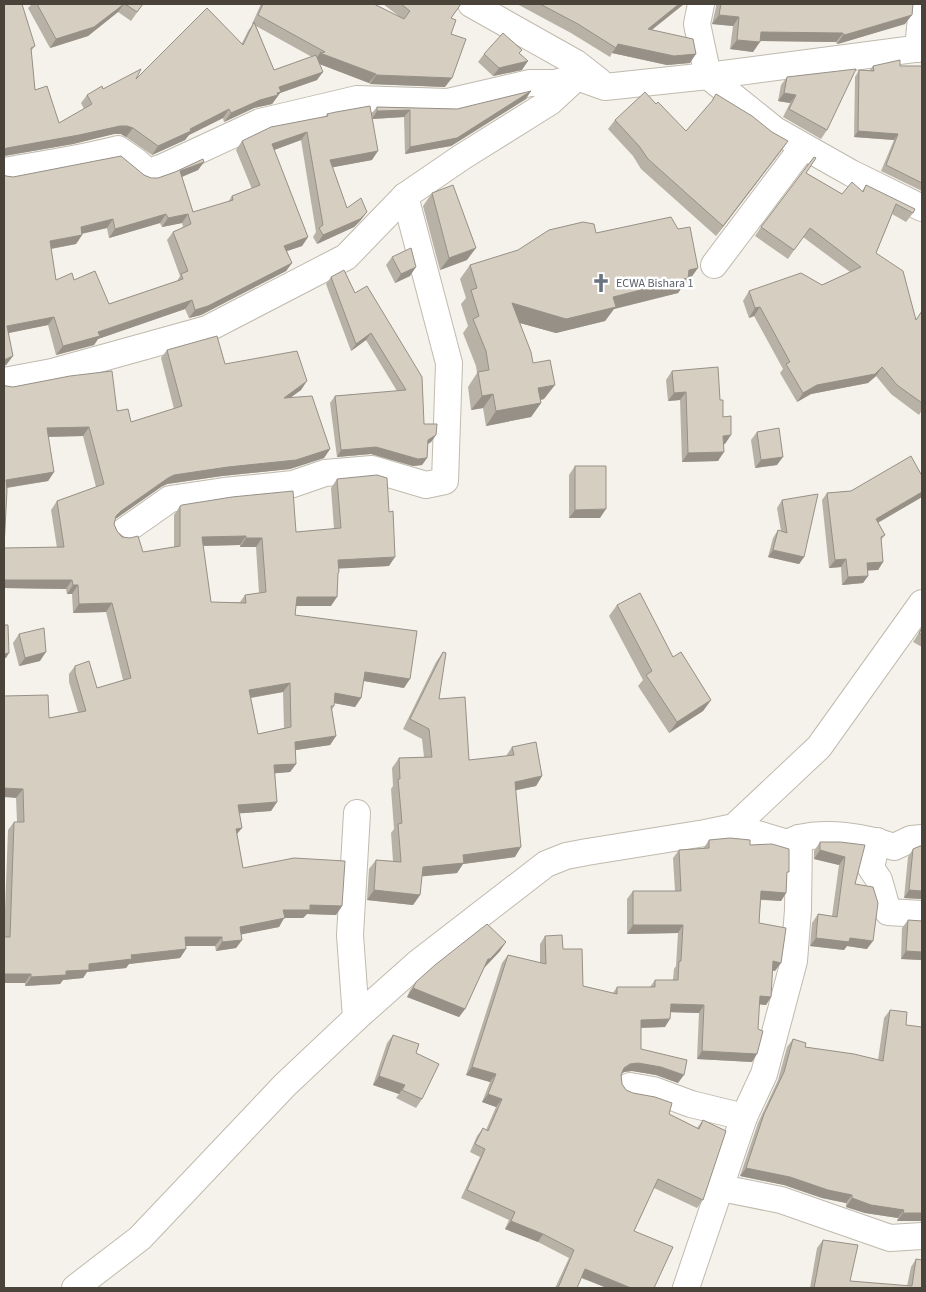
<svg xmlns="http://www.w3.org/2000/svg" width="926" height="1292" font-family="'Source Sans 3',sans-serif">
  <rect width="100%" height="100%" fill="#f5f2eb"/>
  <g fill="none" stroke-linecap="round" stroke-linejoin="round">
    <g stroke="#c0baae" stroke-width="28">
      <g id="minor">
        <path d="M 471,4 L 576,63 L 599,81"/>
        <path d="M 701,4 L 697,24 L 708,76 L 775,130 L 851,173 L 922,208"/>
        <path d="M 918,49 L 922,7"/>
        <path d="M 4,171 C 42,164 81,159 118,149 L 137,162 L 148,172 L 163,167 L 260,122 L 357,99 L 448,102 L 530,83 L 555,83 L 577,77 L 605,87 L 708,76 L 922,48"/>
        <path d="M 714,265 L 803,147"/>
        <path d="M 4,381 L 52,372 L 207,329 L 346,257 L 405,196 L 462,157 L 550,102 L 577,77"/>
        <path d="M 123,532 L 170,499 L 224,491 L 293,484 L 325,473 L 372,469 L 426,485 L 445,481 L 449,363 L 405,196"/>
        <path d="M 799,838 C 829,831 865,837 894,847 L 911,839 L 922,838"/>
        <path d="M 877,841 L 871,868 L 879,880 L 888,912 L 922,914"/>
        <path d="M 356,1018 L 350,935 L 357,813"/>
        <path d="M 630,1086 L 653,1090 L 691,1104 L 744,1117"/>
        <path d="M 721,1188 L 781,1200 L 890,1238 L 922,1236"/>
        <path d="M 75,1288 L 140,1238 L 285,1085 L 356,1018 L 419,962 L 546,864 L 566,856 L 587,852 L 705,833 L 734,827 L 819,747 L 922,603"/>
        <path d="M 686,1288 L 744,1117 L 764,1074 L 794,961 L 798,910 L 799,838 L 787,843 L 734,827"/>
      </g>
    </g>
    <use href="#minor" stroke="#fff" stroke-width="26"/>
  </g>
  <g fill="#b8b1a6" fill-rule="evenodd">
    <path d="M 4,4 L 35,46 L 31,51 L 35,90 L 59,123 L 84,109 L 81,103 L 87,95 L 136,79 L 242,43 L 248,31 L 253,24 L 252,24 L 261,4 L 374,4 L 400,17 L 383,4 L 461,4 L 451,18 L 451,34 L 445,87 L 370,84 L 369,83 L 320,64 L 317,80 L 280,93 L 272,104 L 254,108 L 224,122 L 223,118 L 189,135 L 185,140 L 152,155 L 126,137 L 121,134 L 114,134 L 73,144 L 4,156 ZM 256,26 L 312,57 L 274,70 Z"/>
    <path d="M 32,4 L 143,4 L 131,21 L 118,12 L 88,36 L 50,48 L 28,8 Z"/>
    <path d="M 517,4 L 684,4 L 652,30 L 690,63 L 667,65 L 612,53 L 610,57 L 571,33 Z"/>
    <path d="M 716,4 L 913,4 L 905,24 L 841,43 L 837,44 L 836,42 L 760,41 L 753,52 L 730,49 L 733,26 L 712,24 L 716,7 Z"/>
    <path d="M 519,53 L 522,70 L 493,76 L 478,62 L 484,54 Z"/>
    <path d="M 873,66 L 922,66 L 922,191 L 881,171 L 894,140 L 854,137 L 855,77 L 859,70 L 869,71 Z"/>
    <path d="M 787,77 L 827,130 L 821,139 L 783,117 L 790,103 L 778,101 L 781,85 Z"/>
    <path d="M 716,94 L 781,151 L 716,236 L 641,169 L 633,156 L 608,129 L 615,120 L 656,104 L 686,131 L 709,106 Z"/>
    <path d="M 526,99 L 451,146 L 405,154 L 404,117 L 372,119 L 372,160 L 332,167 L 347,208 L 367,212 L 360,221 L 354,227 L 317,244 L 313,237 L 316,232 L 301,140 L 274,150 L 308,237 L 302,246 L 287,251 L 292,263 L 286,271 L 201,315 L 189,318 L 185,309 L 98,339 L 94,345 L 56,355 L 48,325 L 8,333 L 13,356 L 6,365 L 6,176 L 13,177 L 144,175 L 151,178 L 158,178 L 204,162 L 198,170 L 182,177 L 193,212 L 228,202 L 232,196 L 252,189 L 236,150 L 242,141 L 326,116 L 327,114 L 371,114 L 377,107 L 457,109 ZM 160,223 L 162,227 L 182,223 L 183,227 L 173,232 L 167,240 L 180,276 L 177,281 L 109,304 L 74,280 L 56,280 L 51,249 L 76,244 L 82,235 L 82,234 L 107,228 L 109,238 Z"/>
    <path d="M 806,173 L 842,194 L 862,191 L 866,185 L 913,213 L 906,222 L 892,214 L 876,253 L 916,320 L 922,311 L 922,410 L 919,415 L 891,394 L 876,376 L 868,383 L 811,394 L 797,402 L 780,373 L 783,369 L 754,316 L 749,318 L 743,301 L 749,291 L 822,285 L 850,272 L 803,237 L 788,259 L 755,236 L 761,227 Z"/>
    <path d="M 432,193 L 467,260 L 440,270 L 423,206 Z"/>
    <path d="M 596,233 L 688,282 L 685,283 L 678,293 L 614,309 L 605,321 L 556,333 L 520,323 L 544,399 L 540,400 L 541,403 L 531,417 L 486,426 L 483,408 L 471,410 L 468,387 L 477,373 L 476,366 L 463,333 L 468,326 L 461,304 L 466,298 L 460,279 L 470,265 Z"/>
    <path d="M 392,257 L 410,276 L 395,283 L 386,265 Z"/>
    <path d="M 331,277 L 355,293 L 424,424 L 436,435 L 431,442 L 428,444 L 427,458 L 422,465 L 413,466 L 371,454 L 337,457 L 330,403 L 335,396 L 397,391 L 366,340 L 351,351 L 326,284 Z"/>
    <path d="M 167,350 L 225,364 L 301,390 L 290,397 L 330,449 L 324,458 L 290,469 L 222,476 L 167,484 L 161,487 L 115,519 L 114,524 L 117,531 L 143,552 L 174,547 L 174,515 L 180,506 L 296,532 L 334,529 L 331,488 L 337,479 L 389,566 L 339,568 L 331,606 L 296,606 L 295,615 L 404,688 L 363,681 L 361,698 L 355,707 L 334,703 L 334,706 L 332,710 L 336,736 L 330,745 L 296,750 L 296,764 L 290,772 L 275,773 L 277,802 L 271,811 L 239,813 L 242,828 L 237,834 L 243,868 L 342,906 L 336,915 L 307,914 L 303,918 L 284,918 L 279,927 L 241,934 L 242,940 L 236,948 L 216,951 L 215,946 L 186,946 L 186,949 L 180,958 L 129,964 L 126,968 L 87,972 L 83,978 L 63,980 L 60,984 L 25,986 L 25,983 L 4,937 L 8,830 L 14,822 L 17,822 L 16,798 L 49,718 L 78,712 L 69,682 L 69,674 L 75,666 L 97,688 L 123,680 L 106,612 L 73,613 L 72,594 L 67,594 L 66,589 L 4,588 L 4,385 L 6,386 L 117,411 L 131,422 L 174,409 L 161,358 ZM 83,436 L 96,487 L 57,501 L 51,510 L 57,548 L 4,548 L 7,488 L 48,481 L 54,472 L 48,437 ZM 240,545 L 240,547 L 256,547 L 259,593 L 245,595 L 240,602 L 211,602 L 203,546 ZM 283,692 L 284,728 L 258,734 L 251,698 Z"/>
    <path d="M 672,371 L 720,400 L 723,417 L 725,444 L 723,444 L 718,461 L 682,462 L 680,400 L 668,401 L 666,380 Z"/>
    <path d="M 757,432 L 777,465 L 755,468 L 751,440 Z"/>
    <path d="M 575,466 L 600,518 L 569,518 L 569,475 Z"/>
    <path d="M 922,476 L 922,497 L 878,523 L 885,535 L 881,540 L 883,562 L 878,570 L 868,570 L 868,576 L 863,583 L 842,585 L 841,567 L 829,568 L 822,500 L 827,493 L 851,491 Z"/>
    <path d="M 782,500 L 804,557 L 799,564 L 768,557 L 773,538 L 778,530 L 781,531 L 777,508 Z"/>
    <path d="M 617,605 L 673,657 L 711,700 L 703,711 L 669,733 L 638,686 L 643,680 L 609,616 Z"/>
    <path d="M 922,628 L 922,647 L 913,642 Z"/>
    <path d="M 19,634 L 40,661 L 19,666 L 13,643 Z"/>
    <path d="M 443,652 L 439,699 L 469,760 L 506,756 L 512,747 L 542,776 L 536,786 L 515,790 L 515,857 L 463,864 L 457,873 L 422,876 L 420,895 L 413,905 L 367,900 L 369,869 L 376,860 L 393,861 L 391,833 L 394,829 L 391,789 L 393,786 L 392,768 L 399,758 L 424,757 L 422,739 L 403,729 L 436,662 Z"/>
    <path d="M 709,840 L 750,845 L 787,875 L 786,893 L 781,901 L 761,900 L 759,923 L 775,971 L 772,970 L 771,997 L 766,1005 L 759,1004 L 752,1062 L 697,1059 L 699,1013 L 670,1012 L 665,1027 L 641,1028 L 641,1049 L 678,1083 L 656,1075 L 632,1071 L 624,1072 L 621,1074 L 622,1084 L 626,1090 L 669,1114 L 697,1128 L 703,1120 L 703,1200 L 697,1208 L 654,1188 L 634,1231 L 654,1288 L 607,1288 L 581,1278 L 577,1288 L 555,1288 L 569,1258 L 538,1242 L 505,1229 L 509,1220 L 461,1198 L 480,1157 L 470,1152 L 477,1136 L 483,1128 L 486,1130 L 496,1107 L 482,1102 L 490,1082 L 466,1075 L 502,963 L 508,955 L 540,963 L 540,944 L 545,936 L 563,949 L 583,986 L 613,993 L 617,987 L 650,987 L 655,980 L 673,980 L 674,969 L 676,966 L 678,933 L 627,934 L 627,899 L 633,891 L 675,891 L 673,858 L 679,850 L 703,849 Z"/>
    <path d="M 820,842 L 840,842 L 855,884 L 867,949 L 847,946 L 844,950 L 810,946 L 812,923 L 818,914 L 832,916 L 839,865 L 814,859 L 814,851 Z"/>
    <path d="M 913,849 L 922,899 L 904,898 L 908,857 Z"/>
    <path d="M 908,920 L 922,921 L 922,960 L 901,959 L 902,928 Z"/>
    <path d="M 500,951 L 484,968 L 465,1009 L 459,1017 L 407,997 L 410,990 L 416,982 Z"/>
    <path d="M 890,1010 L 906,1025 L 922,1221 L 897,1221 L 898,1218 L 865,1213 L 846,1207 L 846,1203 L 822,1198 L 784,1185 L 740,1176 L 758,1123 L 778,1080 L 787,1047 L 793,1039 L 805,1047 L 878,1060 L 884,1018 Z"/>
    <path d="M 393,1035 L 416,1053 L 422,1099 L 416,1108 L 396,1098 L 399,1094 L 373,1085 L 387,1043 Z"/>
    <path d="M 823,1240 L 850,1281 L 907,1286 L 911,1267 L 916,1259 L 922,1288 L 810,1288 L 817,1248 Z"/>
  </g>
  <g fill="#969087">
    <path d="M 124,4 L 118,12 L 88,36 L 50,48 L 56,39 Z"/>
    <path d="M 679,4 L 684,4 L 641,38 L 648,29 Z"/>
    <path d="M 719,15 L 739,17 L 733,26 L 712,24 Z"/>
    <path d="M 912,15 L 905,24 L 841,43 L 837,44 L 843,35 Z"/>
    <path d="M 761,32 L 843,33 L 836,42 L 754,41 Z"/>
    <path d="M 737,40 L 760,42 L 753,52 L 730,49 Z"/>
    <path d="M 618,44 L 696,54 L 690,63 L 667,65 L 612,53 Z"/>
    <path d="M 320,53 L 376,74 L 369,83 L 314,62 Z"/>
    <path d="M 528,61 L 522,70 L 493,76 L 499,68 Z"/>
    <path d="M 323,72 L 317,80 L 280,93 L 272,104 L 254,108 L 224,122 L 231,113 L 279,87 Z"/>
    <path d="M 376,75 L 452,78 L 445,87 L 370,84 Z"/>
    <path d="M 531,91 L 526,99 L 451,146 L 405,154 L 410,147 Z"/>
    <path d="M 784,93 L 796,95 L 790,103 L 778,101 Z"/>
    <path d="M 229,109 L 223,118 L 189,135 L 185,140 L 152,155 L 158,146 L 190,129 Z"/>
    <path d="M 410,110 L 404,117 L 372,119 L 377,111 Z"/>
    <path d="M 120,126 L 127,126 L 133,128 L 126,137 L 121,134 L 114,134 L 73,144 L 4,156 L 4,149 L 7,148 Z"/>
    <path d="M 858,131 L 898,134 L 894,140 L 854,137 Z"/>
    <path d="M 307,132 L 301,140 L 266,153 L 272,144 Z"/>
    <path d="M 788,141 L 781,151 L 716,236 L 723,226 Z"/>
    <path d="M 378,151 L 372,160 L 324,169 L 330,160 Z"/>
    <path d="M 204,162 L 198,170 L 174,180 L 180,171 Z"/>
    <path d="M 367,212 L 360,221 L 354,227 L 317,244 L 323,235 Z"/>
    <path d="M 166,214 L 160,223 L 109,238 L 115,229 Z"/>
    <path d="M 188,214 L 182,223 L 162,227 L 168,218 Z"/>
    <path d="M 113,219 L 107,228 L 75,235 L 81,227 Z"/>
    <path d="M 82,235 L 76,244 L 44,250 L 50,241 Z"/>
    <path d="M 308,237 L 302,246 L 278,254 L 284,246 Z"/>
    <path d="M 476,248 L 467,260 L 440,270 L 449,258 Z"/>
    <path d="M 292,263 L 286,271 L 201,315 L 189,318 L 195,310 Z"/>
    <path d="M 416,267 L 410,276 L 395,283 L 401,274 Z"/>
    <path d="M 698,268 L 688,282 L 685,283 L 678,293 L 614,309 L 605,321 L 556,333 L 502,318 L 512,303 L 613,297 L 689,270 Z"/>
    <path d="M 192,300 L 185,309 L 98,339 L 94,345 L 56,355 L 63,346 L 98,332 Z"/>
    <path d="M 760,307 L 754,316 L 749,318 L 755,308 Z"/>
    <path d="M 54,317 L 48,325 L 4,334 L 7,326 Z"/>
    <path d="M 371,333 L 366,340 L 351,351 L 356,344 Z"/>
    <path d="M 13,356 L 6,365 L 4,366 L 4,360 Z"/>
    <path d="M 882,367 L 876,376 L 868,383 L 811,394 L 797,402 L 803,393 L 817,385 Z"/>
    <path d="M 307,381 L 301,390 L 278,407 L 284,398 Z"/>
    <path d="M 555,385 L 544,399 L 528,403 L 538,388 Z"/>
    <path d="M 686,392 L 680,400 L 668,401 L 674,393 Z"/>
    <path d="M 493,394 L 483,408 L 471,410 L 482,396 Z"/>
    <path d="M 541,403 L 531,417 L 486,426 L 496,411 Z"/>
    <path d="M 89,427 L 83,436 L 40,437 L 47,428 Z"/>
    <path d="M 436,435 L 431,442 L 423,447 L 428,440 Z"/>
    <path d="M 731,435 L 725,444 L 717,444 L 723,436 Z"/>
    <path d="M 376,447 L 427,458 L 422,465 L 413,466 L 371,454 L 337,457 L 341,450 Z"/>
    <path d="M 330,449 L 324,458 L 290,469 L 222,476 L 167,484 L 161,487 L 114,520 L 116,516 L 121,511 L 168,478 L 174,475 Z"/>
    <path d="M 724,452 L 718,461 L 682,462 L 688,453 Z"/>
    <path d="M 783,457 L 777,465 L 755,468 L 761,460 Z"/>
    <path d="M 54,472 L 48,481 L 4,488 L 6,480 Z"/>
    <path d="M 922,492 L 922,497 L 870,527 L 876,519 Z"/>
    <path d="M 606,509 L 600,518 L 569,518 L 575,510 Z"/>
    <path d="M 246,536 L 240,545 L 196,546 L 202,537 Z"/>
    <path d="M 246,538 L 262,538 L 256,547 L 240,547 Z"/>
    <path d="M 773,550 L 804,557 L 799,564 L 768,557 Z"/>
    <path d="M 395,557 L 389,566 L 331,569 L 338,560 Z"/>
    <path d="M 846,559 L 841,567 L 829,568 L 835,560 Z"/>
    <path d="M 883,562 L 878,570 L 862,571 L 867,563 Z"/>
    <path d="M 868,576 L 863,583 L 842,585 L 848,577 Z"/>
    <path d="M 4,580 L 72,580 L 66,589 L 4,588 Z"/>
    <path d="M 73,585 L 78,585 L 72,594 L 67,594 Z"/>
    <path d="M 297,597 L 337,597 L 331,606 L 290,606 Z"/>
    <path d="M 112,603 L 106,612 L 73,613 L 79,604 Z"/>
    <path d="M 46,652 L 40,661 L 19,666 L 25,658 Z"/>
    <path d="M 9,653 L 6,658 L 4,658 L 4,654 Z"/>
    <path d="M 365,672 L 410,679 L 404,688 L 359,680 Z"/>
    <path d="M 290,683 L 283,692 L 243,699 L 249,690 Z"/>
    <path d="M 335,693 L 361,698 L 355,707 L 328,702 Z"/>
    <path d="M 711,700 L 703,711 L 669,733 L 677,722 Z"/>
    <path d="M 336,736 L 330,745 L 289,751 L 295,742 Z"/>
    <path d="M 296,764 L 290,772 L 268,774 L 274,765 Z"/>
    <path d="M 542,776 L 536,786 L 508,792 L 515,782 Z"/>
    <path d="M 4,788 L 23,789 L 16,798 L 4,797 Z"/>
    <path d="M 277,802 L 271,811 L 231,814 L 238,805 Z"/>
    <path d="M 242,828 L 235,836 L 236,829 Z"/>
    <path d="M 521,847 L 515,857 L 463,864 L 457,873 L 416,877 L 423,867 L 463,855 Z"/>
    <path d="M 820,850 L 845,857 L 839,865 L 814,859 Z"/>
    <path d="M 374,890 L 420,895 L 413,905 L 367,900 Z"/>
    <path d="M 909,890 L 922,891 L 922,899 L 904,898 Z"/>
    <path d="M 761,891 L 786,893 L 781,901 L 756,899 Z"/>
    <path d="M 310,905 L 342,906 L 336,915 L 307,914 L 303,918 L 284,918 L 279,927 L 234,936 L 240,927 L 283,910 Z"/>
    <path d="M 633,925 L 683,925 L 678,933 L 627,934 Z"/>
    <path d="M 185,937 L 222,937 L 215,946 L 178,946 Z"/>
    <path d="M 816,938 L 850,938 L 873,941 L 867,949 L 847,946 L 844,950 L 810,946 Z"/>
    <path d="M 242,940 L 236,948 L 216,951 L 222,942 Z"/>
    <path d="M 506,942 L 500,951 L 484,968 L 488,959 Z"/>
    <path d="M 186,949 L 180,958 L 129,964 L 126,968 L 87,972 L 83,978 L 63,980 L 60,984 L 25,986 L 31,977 L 66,971 L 89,964 L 131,955 Z"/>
    <path d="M 906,951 L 922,952 L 922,960 L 901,959 Z"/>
    <path d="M 773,961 L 781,963 L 775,971 L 767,969 Z"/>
    <path d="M 4,974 L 31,974 L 25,983 L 4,983 Z"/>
    <path d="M 413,988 L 465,1009 L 459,1017 L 407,997 Z"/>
    <path d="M 760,996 L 771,997 L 766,1005 L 754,1004 Z"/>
    <path d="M 671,1004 L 704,1005 L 699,1013 L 665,1012 Z"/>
    <path d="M 670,1019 L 665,1027 L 635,1028 L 641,1020 Z"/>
    <path d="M 702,1051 L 757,1054 L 752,1062 L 697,1059 Z"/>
    <path d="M 638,1063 L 661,1067 L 684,1075 L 678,1083 L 656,1075 L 632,1071 L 624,1072 L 619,1076 L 624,1068 L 630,1064 Z"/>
    <path d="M 472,1067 L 496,1074 L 490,1082 L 466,1075 Z"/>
    <path d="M 379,1076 L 405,1085 L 399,1094 L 373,1085 Z"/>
    <path d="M 488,1094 L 502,1099 L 496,1107 L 482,1102 Z"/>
    <path d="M 746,1168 L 790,1177 L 852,1195 L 846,1203 L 822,1198 L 784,1185 L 740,1176 Z"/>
    <path d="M 852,1198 L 904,1210 L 898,1218 L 865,1213 L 846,1207 Z"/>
    <path d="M 903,1213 L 922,1213 L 922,1221 L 897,1221 Z"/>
    <path d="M 511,1221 L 543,1234 L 538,1242 L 505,1229 Z"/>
    <path d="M 585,1269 L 631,1288 L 607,1288 L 580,1277 Z"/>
  </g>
  <g fill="#d6cec1" stroke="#969087" fill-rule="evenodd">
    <path d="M 4,4 L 22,4 L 35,46 L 31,48 L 35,90 L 47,86 L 59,123 L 92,104 L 87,95 L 102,86 L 103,89 L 141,69 L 136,79 L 207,8 L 243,45 L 254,22 L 274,70 L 316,55 L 323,72 L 279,87 L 281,92 L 277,93 L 278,95 L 260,100 L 231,113 L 229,109 L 190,129 L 191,131 L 158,146 L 133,128 L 127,126 L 120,126 L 79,135 L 7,148 L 4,149 Z"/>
    <path d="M 37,4 L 124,4 L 94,27 L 56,39 Z"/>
    <path d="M 125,4 L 143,4 L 137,12 Z"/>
    <path d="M 263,4 L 374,4 L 404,19 L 410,11 L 401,4 L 461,4 L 451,18 L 456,20 L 451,34 L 466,39 L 452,78 L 376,75 L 376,74 L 320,53 L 325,52 L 258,15 Z"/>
    <path d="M 540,4 L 679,4 L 648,29 L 693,39 L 696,54 L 674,56 L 618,44 L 616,48 L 578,24 Z"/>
    <path d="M 721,4 L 913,4 L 912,15 L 848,34 L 843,35 L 843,33 L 761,32 L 760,42 L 737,40 L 739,17 L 719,15 Z"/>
    <path d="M 503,33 L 522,50 L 519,53 L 528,61 L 499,68 L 484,54 Z"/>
    <path d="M 900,60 L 900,66 L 922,66 L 922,183 L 886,165 L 898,134 L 858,131 L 859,70 L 874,71 L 873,66 Z"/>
    <path d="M 856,69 L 827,130 L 789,109 L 796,95 L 784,93 L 787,77 Z"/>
    <path d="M 531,91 L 457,138 L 410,147 L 410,110 L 377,111 L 377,107 L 457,109 Z"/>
    <path d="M 645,92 L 656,104 L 658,102 L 686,131 L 712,101 L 716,94 L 752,116 L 772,132 L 788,141 L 723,226 L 648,159 L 639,146 L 615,120 Z"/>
    <path d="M 370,106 L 378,151 L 330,160 L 347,208 L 361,198 L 367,212 L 360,219 L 323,235 L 319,228 L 323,225 L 307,132 L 272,144 L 308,237 L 284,246 L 292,263 L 208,306 L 195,310 L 192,300 L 98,332 L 100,336 L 63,346 L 54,317 L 7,326 L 13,356 L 4,360 L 4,175 L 6,176 L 13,177 L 121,156 L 144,175 L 151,178 L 158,178 L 175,172 L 203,159 L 204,162 L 180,171 L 193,212 L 233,200 L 232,196 L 260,185 L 242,141 L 271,127 L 328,116 L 327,114 L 336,112 ZM 166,214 L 168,218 L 188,214 L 191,224 L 173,232 L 188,271 L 181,274 L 183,279 L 109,304 L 95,271 L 74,280 L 72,273 L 56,280 L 50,241 L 82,235 L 81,227 L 113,219 L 115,229 Z"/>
    <path d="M 814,157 L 816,158 L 806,173 L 842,194 L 852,182 L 863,192 L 866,185 L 915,209 L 913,213 L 896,204 L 876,253 L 903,271 L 916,320 L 922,311 L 922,403 L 897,385 L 882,367 L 875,374 L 817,385 L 803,393 L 786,364 L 790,362 L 760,307 L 755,308 L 749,291 L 801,273 L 822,285 L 861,267 L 810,228 L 794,250 L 761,227 Z"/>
    <path d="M 453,185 L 476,248 L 449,258 L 432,193 Z"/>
    <path d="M 671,217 L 678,229 L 690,227 L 698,268 L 689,270 L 688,278 L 613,297 L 616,307 L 566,319 L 512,303 L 531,352 L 533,363 L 550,360 L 555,385 L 538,388 L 541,403 L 496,411 L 493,394 L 482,396 L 478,372 L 489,370 L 486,351 L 473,319 L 479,316 L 471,290 L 477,288 L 470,265 L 518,250 L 549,230 L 583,222 L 594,224 L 596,233 Z"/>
    <path d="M 411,248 L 416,267 L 401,274 L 392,257 Z"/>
    <path d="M 344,270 L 355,293 L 367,286 L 422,377 L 424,424 L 437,424 L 436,435 L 428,440 L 427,458 L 418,459 L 376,447 L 341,450 L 335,396 L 406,390 L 371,333 L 356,344 L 331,277 Z"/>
    <path d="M 217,336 L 225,364 L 297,351 L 307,381 L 284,398 L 312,396 L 330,449 L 296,460 L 228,467 L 174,475 L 168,478 L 121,511 L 116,516 L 114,524 L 117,531 L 122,537 L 130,538 L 138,536 L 143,552 L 180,546 L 180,506 L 182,505 L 232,497 L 293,491 L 296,532 L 341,528 L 337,479 L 377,475 L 387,478 L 389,512 L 393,511 L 395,557 L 338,560 L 339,572 L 338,573 L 337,597 L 297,597 L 295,615 L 417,631 L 410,679 L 365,672 L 361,698 L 335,693 L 334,706 L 331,706 L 336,736 L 295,742 L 296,764 L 274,765 L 277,802 L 238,805 L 242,828 L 236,829 L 243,868 L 294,858 L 345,861 L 342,906 L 310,905 L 310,910 L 283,910 L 285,918 L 240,927 L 242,940 L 222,942 L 222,937 L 185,937 L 186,949 L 131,955 L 132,959 L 89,964 L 89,970 L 66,971 L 66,975 L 31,977 L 31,974 L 4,974 L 4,937 L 10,937 L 14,822 L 24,822 L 23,789 L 4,788 L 4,696 L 48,695 L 49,718 L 86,711 L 75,673 L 75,666 L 89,661 L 97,688 L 131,678 L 112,603 L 79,604 L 78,585 L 73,585 L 72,580 L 4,580 L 4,385 L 6,386 L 13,387 L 70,376 L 112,371 L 117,411 L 128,409 L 131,422 L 182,406 L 167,350 ZM 89,427 L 104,484 L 57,501 L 64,547 L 4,548 L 7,490 L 6,480 L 54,472 L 47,428 ZM 246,536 L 246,538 L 262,538 L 266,592 L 245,595 L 246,603 L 211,602 L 202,537 ZM 290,683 L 291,727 L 258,734 L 249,690 Z"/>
    <path d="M 718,367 L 720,400 L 723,400 L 723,417 L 731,416 L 731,435 L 723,436 L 724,452 L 688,453 L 686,392 L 674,393 L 672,371 Z"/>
    <path d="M 779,428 L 783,457 L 761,460 L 757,432 Z"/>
    <path d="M 911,456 L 922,476 L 922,492 L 876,519 L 885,535 L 881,537 L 883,562 L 867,563 L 868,576 L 848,577 L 846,559 L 835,560 L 827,493 L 851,491 Z"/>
    <path d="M 575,466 L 606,466 L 606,509 L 575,510 Z"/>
    <path d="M 818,494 L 804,557 L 773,550 L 778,530 L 787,533 L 782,500 Z"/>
    <path d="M 640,593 L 673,657 L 681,652 L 711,700 L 677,722 L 646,675 L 652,671 L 617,605 Z"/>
    <path d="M 4,625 L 8,625 L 9,653 L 4,654 Z"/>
    <path d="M 44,628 L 46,652 L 25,658 L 19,634 Z"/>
    <path d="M 922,628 L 922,635 L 919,633 Z"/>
    <path d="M 443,652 L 446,653 L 439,699 L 465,697 L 469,760 L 514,755 L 512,747 L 536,742 L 542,776 L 515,782 L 521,847 L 463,855 L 464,863 L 423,867 L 420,895 L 374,890 L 376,860 L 401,862 L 398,824 L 402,823 L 398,779 L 400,779 L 399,758 L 432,757 L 429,729 L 410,719 Z"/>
    <path d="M 730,838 L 750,840 L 750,845 L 772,844 L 789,849 L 789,872 L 787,872 L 786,893 L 761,891 L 759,923 L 786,928 L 781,963 L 773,961 L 771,997 L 760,996 L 758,1029 L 763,1031 L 757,1054 L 702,1051 L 704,1005 L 671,1004 L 670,1019 L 641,1020 L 641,1049 L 687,1060 L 684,1075 L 661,1067 L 638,1063 L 630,1064 L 624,1068 L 621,1075 L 622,1084 L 626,1090 L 633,1093 L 655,1097 L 672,1103 L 669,1114 L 699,1129 L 703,1120 L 726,1131 L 703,1200 L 658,1179 L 634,1231 L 673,1247 L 654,1288 L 631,1288 L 585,1269 L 577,1288 L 558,1288 L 574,1250 L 543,1234 L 511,1221 L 515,1212 L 467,1190 L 485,1149 L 475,1144 L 483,1128 L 488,1131 L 502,1099 L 488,1094 L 496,1074 L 472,1067 L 508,955 L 546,964 L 545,936 L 562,935 L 563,949 L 582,949 L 583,986 L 617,994 L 617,987 L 655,987 L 655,980 L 678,980 L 679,961 L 681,961 L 683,925 L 633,925 L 633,891 L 681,891 L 679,850 L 709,848 L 709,840 Z"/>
    <path d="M 820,842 L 840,842 L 865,845 L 855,884 L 873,887 L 878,903 L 873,941 L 850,938 L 849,942 L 816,938 L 818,914 L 837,917 L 845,857 L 820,850 Z"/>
    <path d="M 920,846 L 922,846 L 922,891 L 909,890 L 913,849 Z"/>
    <path d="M 908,920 L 922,921 L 922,952 L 906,951 Z"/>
    <path d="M 487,924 L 506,942 L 490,959 L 488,959 L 465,1009 L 413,988 L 416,982 L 435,965 Z"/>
    <path d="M 890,1010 L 907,1012 L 906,1025 L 922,1027 L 922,1213 L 903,1213 L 904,1210 L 871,1205 L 852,1198 L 852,1195 L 828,1190 L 790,1177 L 746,1168 L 764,1114 L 784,1072 L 793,1039 L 806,1043 L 805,1047 L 854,1054 L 883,1061 Z"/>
    <path d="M 393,1035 L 419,1044 L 416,1053 L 439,1064 L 422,1099 L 402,1090 L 405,1085 L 379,1076 Z"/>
    <path d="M 823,1240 L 858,1245 L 850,1281 L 912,1286 L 916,1259 L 922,1260 L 922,1288 L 814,1288 Z"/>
  </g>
  <defs>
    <g id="church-bare" transform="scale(1.5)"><path d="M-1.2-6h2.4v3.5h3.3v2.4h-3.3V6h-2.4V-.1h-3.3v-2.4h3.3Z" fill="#6b7280" stroke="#fff" stroke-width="2.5" paint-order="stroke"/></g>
  </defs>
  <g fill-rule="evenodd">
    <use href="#church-bare" x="601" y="283"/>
  </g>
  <g text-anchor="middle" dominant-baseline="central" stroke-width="5" stroke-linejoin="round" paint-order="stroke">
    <g font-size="12" fill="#5b616d" stroke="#fff" text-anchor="start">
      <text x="616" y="283">ECWA Bishara 1</text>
    </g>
  </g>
  <rect width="926" height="1292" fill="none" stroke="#494339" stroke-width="10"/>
</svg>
